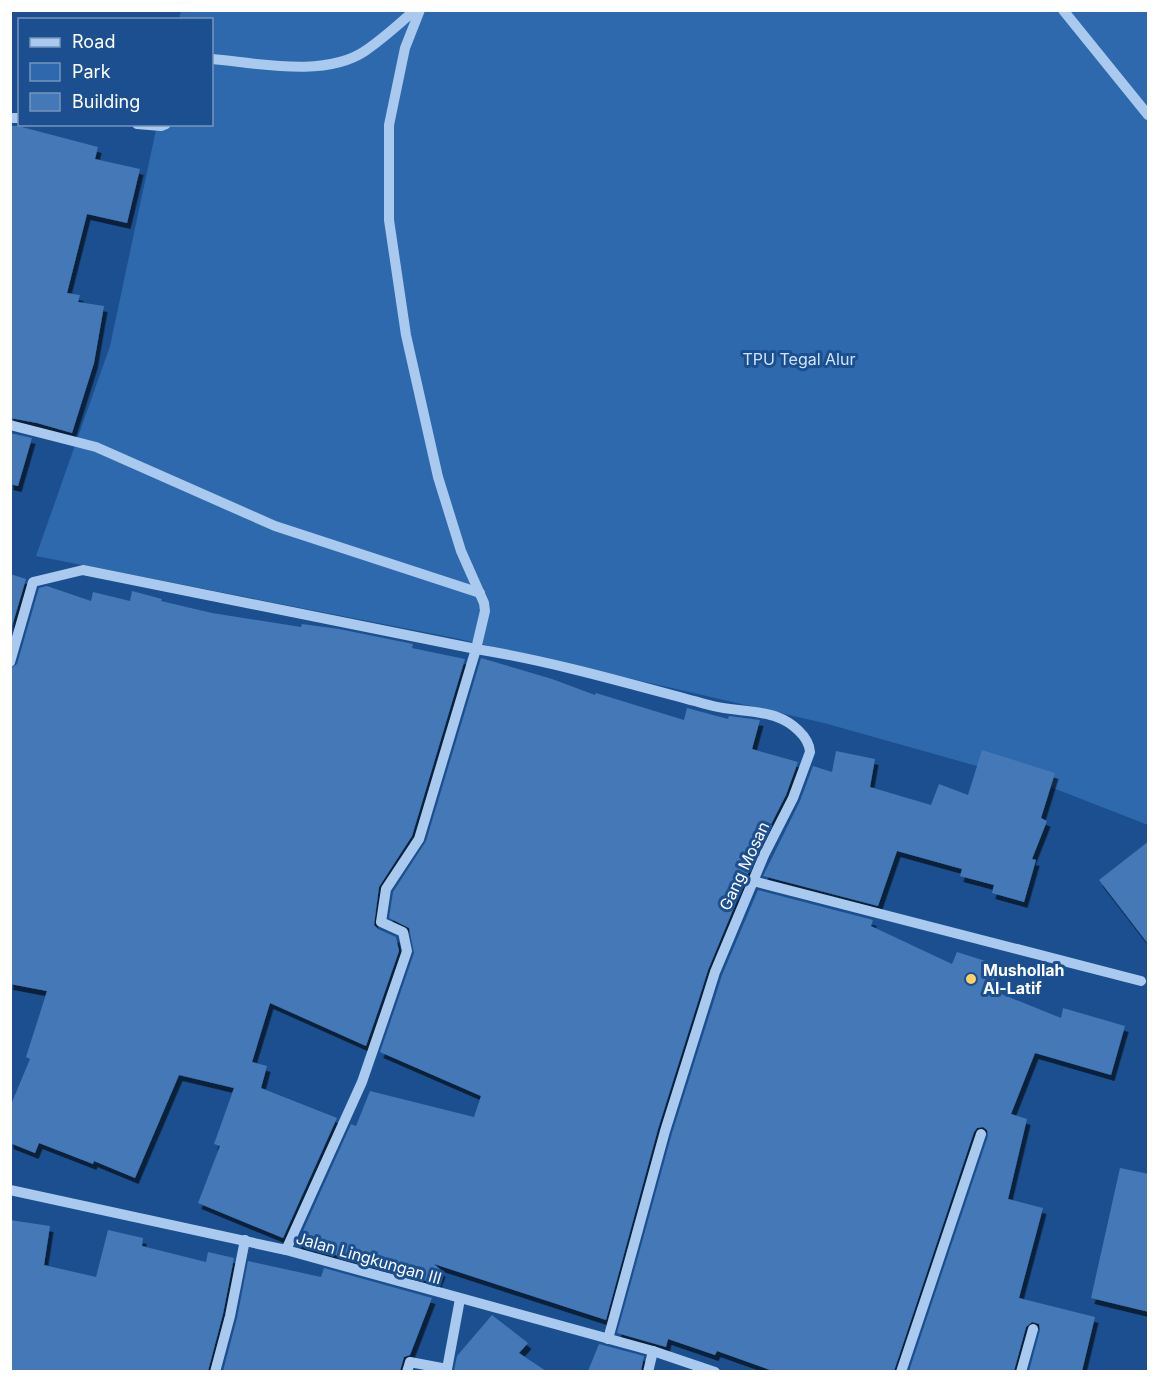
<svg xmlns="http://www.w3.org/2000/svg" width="1159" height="1382" font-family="Inter,sans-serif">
  <defs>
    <filter id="shadow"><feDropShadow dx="3.5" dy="6" stdDeviation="0" flood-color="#0009"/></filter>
  </defs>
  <rect width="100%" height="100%" fill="#1b4f8f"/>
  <path fill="#2e69ad" d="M 181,11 L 1148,11 L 1148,825 L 1048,786 L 824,723 L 455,638 L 36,556 L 110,346 L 157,125 L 212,124 L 212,20 L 179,19 Z"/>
  <g fill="#4478b7" filter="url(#shadow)">
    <path d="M 10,126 L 18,126 L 98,147 L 95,159 L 140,169 L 127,223 L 87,214 L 67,293 L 80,295 L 78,302 L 104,306 L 94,363 L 72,433 L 37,423 L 10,418 Z"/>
    <path d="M 10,433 L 32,438 L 18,486 L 10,484 Z"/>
    <path d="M 10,574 L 26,579 L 10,633 Z"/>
    <path d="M 47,586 L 91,601 L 93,592 L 130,601 L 132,591 L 162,599 L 161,601 L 212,613 L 301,627 L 302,624 L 339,629 L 413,644 L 412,648 L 465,659 L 412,836 L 379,887 L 374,925 L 378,929 L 396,937 L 399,951 L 366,1046 L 270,1003 L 252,1062 L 267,1066 L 261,1088 L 337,1118 L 283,1238 L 198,1203 L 220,1146 L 214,1144 L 234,1088 L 179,1075 L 135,1178 L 94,1161 L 93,1164 L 39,1143 L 35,1153 L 10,1143 L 10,1107 L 30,1059 L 26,1057 L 47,991 L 10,984 L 10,669 L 17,664 L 39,588 Z"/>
    <path d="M 481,658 L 552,679 L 595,695 L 596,693 L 684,720 L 687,708 L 728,719 L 729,716 L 760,720 L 752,749 L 798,762 L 786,795 L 757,852 L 708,970 L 658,1129 L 606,1320 L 434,1264 L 442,1271 L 437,1284 L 297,1244 L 351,1124 L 356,1126 L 370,1091 L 474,1117 L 481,1096 L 380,1052 L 414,953 L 409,928 L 389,918 L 393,892 L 426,841 Z"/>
    <path d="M 982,750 L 1055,773 L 1041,818 L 1047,821 L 1032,859 L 1036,860 L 1024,902 L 992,893 L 994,885 L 960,876 L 962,869 L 897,851 L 878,906 L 763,876 L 800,801 L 813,766 L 832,772 L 836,751 L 875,759 L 870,787 L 931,805 L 939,784 L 968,795 Z"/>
    <path d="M 1149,841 L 1149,945 L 1099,880 Z"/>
    <path d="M 758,890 L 873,920 L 871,926 L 952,964 L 957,952 L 998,965 L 994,991 L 1061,1018 L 1063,1008 L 1125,1026 L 1111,1075 L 1035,1053 L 1011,1114 L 1027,1119 L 1008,1199 L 1043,1208 L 1019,1298 L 1095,1317 L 1082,1371 L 1029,1371 L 1040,1330 L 1039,1324 L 1032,1322 L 1026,1327 L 1014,1371 L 909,1371 L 988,1136 L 987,1130 L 983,1127 L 977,1128 L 974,1132 L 894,1371 L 773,1371 L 717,1351 L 715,1355 L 668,1339 L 666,1347 L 617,1333 L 672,1133 L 722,975 Z"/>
    <path d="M 1120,1168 L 1149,1174 L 1149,1312 L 1091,1298 Z"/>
    <path d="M 10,1220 L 50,1226 L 44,1265 L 96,1277 L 108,1230 L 143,1238 L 142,1246 L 206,1262 L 208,1252 L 234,1258 L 223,1314 L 208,1371 L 10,1371 Z"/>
    <path d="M 248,1261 L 321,1277 L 324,1268 L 432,1298 L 410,1355 L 404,1357 L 400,1371 L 223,1371 L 237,1318 Z"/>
    <path d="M 492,1315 L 528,1343 L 519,1353 L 546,1371 L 454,1371 L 457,1356 Z"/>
    <path d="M 599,1344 L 644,1356 L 641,1371 L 588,1371 Z"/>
  </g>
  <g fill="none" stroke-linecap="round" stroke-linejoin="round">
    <g stroke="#a9c9ee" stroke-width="10">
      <path d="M 420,10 L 405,48 L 389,125 L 389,220 L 406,335 L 438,477 L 461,551 L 484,603 L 485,611 L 476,649 C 556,662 634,685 713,706 C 732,711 759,710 777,717 C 791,722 809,736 810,752 L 793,798 L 764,855 L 715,972 L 665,1131 L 608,1339"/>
      <path d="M 1063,10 L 1148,115"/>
      <path d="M 212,59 C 257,63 325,78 365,51 C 383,39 399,24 415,10"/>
      <path d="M 10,118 L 20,118"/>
      <path d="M 137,124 L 161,126 L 166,124"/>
      <path d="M 10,425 L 96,447 L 275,526 L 480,593"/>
      <path d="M 10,662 L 33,582 L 83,570 L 476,649 L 419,839 L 386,889 L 381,922 L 403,932 L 407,951 L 362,1082 L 286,1250"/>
      <path d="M 753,881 L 1141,981"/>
      <path d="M 10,1190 L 286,1250 L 653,1351 L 715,1372"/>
      <path d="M 215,1372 L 230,1316 L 245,1240"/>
      <path d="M 407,1372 L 410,1362 L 447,1369 L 460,1299"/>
      <path d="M 648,1372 L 653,1351"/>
      <path d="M 901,1372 L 981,1134"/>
      <path d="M 1021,1372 L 1033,1329"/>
    </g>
  </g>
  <circle fill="#ffd166" stroke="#1b4f8f" stroke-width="2" cx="971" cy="979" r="6"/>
  <g text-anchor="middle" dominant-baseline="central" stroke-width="6" stroke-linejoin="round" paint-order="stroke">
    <g font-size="16" fill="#cfe3fa" stroke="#1b4f8f">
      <text x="799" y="359">TPU Tegal Alur</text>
    </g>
    <g font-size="16" fill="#fff" stroke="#1b4f8f">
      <text transform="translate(744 866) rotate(-65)">Gang Mosan</text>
      <text transform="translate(369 1258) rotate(16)">Jalan Lingkungan III</text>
    </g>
    <g font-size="16" font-weight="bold" fill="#fff" stroke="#1b4f8f" text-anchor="start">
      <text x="983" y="970">Mushollah<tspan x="983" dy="18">Al-Latif</tspan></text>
    </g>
  </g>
  <rect width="1159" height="1382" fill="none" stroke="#ffffff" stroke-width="24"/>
  <rect x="18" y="18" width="195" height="108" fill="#1b4f8f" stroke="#7695bc" stroke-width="1.5"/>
  <rect x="30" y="38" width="30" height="9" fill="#a9c9ee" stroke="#7695bc" stroke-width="1.5"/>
  <text x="72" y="48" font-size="18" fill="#ffffff">Road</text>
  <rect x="30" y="63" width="30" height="18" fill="#2e69ad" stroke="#7695bc" stroke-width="1.5"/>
  <text x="72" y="78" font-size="18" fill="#ffffff">Park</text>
  <rect x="30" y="93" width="30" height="18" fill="#4478b7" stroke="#7695bc" stroke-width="1.5"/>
  <text x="72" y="108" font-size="18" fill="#ffffff">Building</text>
</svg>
